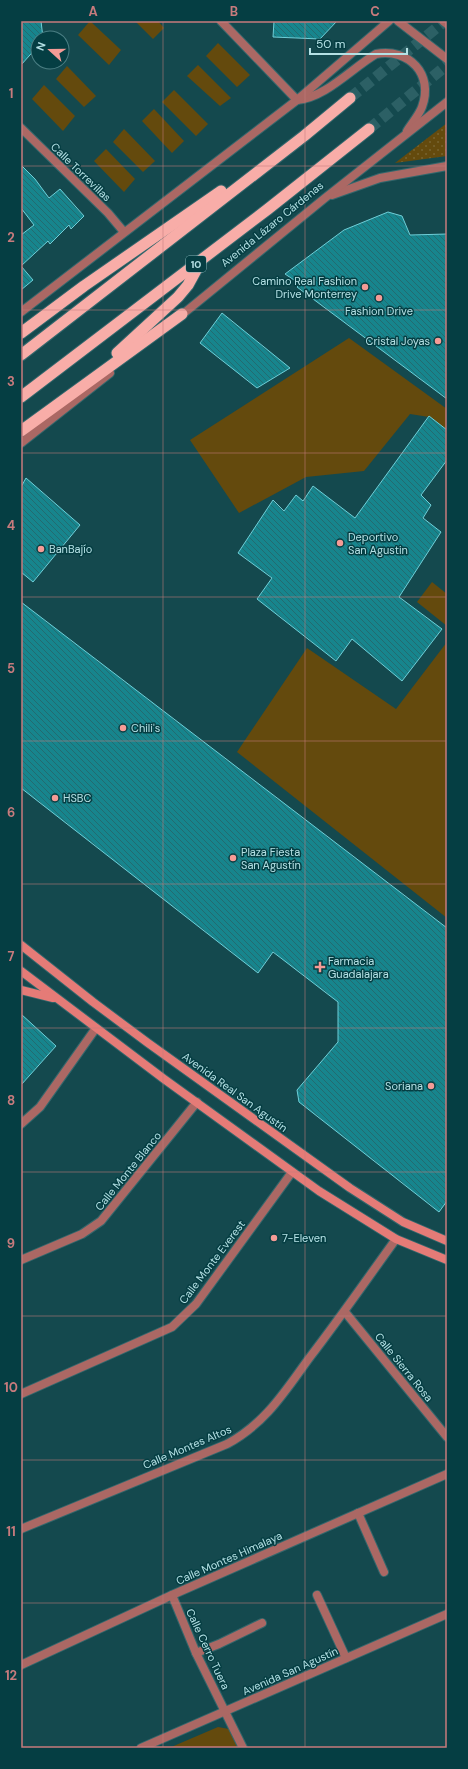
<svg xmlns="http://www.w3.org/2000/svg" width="468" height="1769" font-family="'DM Sans',sans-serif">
  <defs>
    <pattern id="grass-dots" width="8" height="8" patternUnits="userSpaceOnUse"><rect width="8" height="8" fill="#644a0d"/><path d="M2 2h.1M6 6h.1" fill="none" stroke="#786430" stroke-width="1.8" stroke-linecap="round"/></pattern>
    <pattern id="building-back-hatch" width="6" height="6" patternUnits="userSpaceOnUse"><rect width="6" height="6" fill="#17858d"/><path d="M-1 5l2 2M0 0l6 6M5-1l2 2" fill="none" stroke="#236b70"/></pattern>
  </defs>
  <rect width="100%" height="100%" fill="#14494e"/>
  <path fill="url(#grass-dots)" d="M 447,123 L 447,156 L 395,163 Z"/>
  <g fill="#644a0d">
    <path d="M 90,21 L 121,50 L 109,65 L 78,35 Z"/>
    <path d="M 135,21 L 158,21 L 164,28 L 153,39 Z"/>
    <path d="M 218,43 L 250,75 L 237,87 L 206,56 Z"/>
    <path d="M 198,65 L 231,98 L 220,106 L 187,76 Z"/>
    <path d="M 67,66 L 96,96 L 84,107 L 56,79 Z"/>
    <path d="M 44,85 L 75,116 L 63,131 L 32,99 Z"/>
    <path d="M 174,90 L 208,124 L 196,136 L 162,102 Z"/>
    <path d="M 154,109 L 184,141 L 172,153 L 142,121 Z"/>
    <path d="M 124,129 L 155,161 L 143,172 L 113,142 Z"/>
    <path d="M 106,149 L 135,179 L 124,192 L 94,161 Z"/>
    <path d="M 349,338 L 447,409 L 447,430 L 429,417 L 410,414 L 364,471 L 306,477 L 239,513 L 190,440 Z"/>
    <path d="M 432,582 L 447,594 L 447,626 L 417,602 Z"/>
    <path d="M 447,642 L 447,918 L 237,752 L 307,648 L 396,709 Z"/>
    <path d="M 218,1727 L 229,1729 L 238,1748 L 169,1748 Z"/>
  </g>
  <g fill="url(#building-back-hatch)" stroke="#6fced7">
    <path d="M 21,21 L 41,21 L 43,38 L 38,38 L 38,46 L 21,65 Z"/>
    <path d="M 274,21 L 337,21 L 320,39 L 273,37 Z"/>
    <path d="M 21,165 L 35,179 L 49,198 L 60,189 L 84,216 L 71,229 L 69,225 L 50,244 L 48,241 L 21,266 L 33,280 L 21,290 L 21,235 L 34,225 L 21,208 Z"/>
    <path d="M 388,212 L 402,216 L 410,235 L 447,234 L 447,399 L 297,287 L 300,284 L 285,274 L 344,230 Z"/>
    <path d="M 222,313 L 290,368 L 257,388 L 200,343 Z"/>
    <path d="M 429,416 L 447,430 L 447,460 L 421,495 L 431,505 L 423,518 L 441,532 L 399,597 L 442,629 L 402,681 L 352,639 L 336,661 L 257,599 L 272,578 L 238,553 L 273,500 L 284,511 L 296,495 L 303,501 L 313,486 L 355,518 Z"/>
    <path d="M 26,478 L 80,525 L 33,582 L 21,572 L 21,487 Z"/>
    <path d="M 21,602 L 447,928 L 447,1201 L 439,1212 L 299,1102 L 297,1090 L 338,1042 L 338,1002 L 273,952 L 258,973 L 21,788 Z"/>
    <path d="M 21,1014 L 56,1046 L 21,1085 Z"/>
  </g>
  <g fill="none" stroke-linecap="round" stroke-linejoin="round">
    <g stroke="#2c6065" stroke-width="11" stroke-dasharray="11 5.5" stroke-linecap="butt">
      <path d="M 350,98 L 445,21"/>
      <path d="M 369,129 L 447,65"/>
    </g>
    <g stroke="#34676c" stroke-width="10">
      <g id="minor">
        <path d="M 221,21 L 297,100"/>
        <path d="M 21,128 L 108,213 L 124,232"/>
        <path d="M 21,1124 L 40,1107 L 96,1028"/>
        <path d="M 21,1260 L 82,1234 L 101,1221 L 197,1102"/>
        <path d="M 345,1312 L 447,1437"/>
        <path d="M 21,1394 L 172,1327 L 196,1304 L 292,1172"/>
        <path d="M 358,1513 L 384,1572"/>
        <path d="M 21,1529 L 227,1444 C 266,1423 285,1391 310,1357 C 340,1318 367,1279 396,1239"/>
        <path d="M 172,1595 L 196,1653 L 243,1748"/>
        <path d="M 317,1595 L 346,1658"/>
        <path d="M 196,1653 L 219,1644 L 262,1623"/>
        <path d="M 21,1665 L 172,1595 L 447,1474"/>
        <path d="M 141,1748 L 447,1614"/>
      </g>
    </g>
    <g stroke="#34676c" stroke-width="10">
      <g id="tertiary">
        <path d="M 398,21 L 447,59"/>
        <path d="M 443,21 L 447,24"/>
        <path d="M 297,100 C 325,98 352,68 376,54 C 409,48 434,74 422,107 C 419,115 412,123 407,131"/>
        <path d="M 332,195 L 380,178 L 447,166"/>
        <path d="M 21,312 L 297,100 L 389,21"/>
        <path d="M 178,318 L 325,198 L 447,102"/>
        <path d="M 21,443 L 110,373"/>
      </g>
    </g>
    <g stroke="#34676c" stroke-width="10">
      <g id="secondary">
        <path d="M 21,945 L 93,1002 L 148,1043 L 350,1188 L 403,1222 L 447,1241"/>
        <path d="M 21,971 L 164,1079 L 319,1191 L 396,1239 L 447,1260"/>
        <path d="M 21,990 L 53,998"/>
      </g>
    </g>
    <g stroke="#34676c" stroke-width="13">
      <g id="trunk">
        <path d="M 21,333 L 84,286 L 221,191"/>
        <path d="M 117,353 L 178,297 L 188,285 L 200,263"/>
        <path d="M 21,355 L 304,136 L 350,98"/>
        <path d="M 21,397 L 268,209 L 369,129"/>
        <path d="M 21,431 L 182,314"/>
      </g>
    </g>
    <use href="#minor" stroke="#ab6864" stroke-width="8"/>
    <use href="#tertiary" stroke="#ab6864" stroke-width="8"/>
    <use href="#secondary" stroke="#e57b77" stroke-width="8"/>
    <use href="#trunk" stroke="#f8ada8" stroke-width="11"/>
  </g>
  <path fill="none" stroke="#c77b7d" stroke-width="1" stroke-opacity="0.55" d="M 163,21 L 163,1748M 305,21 L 305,1748M 21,166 L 447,166M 21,310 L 447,310M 21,453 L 447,453M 21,597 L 447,597M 21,741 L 447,741M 21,884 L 447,884M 21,1028 L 447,1028M 21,1172 L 447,1172M 21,1316 L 447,1316M 21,1460 L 447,1460M 21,1603 L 447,1603"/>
  <g fill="#f59b96" stroke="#053e43" stroke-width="1.5">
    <circle cx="365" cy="287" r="4"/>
    <circle cx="379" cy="298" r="4"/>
    <circle cx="438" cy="341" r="4"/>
    <circle cx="340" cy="543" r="4"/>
    <circle cx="41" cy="549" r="4"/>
    <circle cx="123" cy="728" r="4"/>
    <circle cx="55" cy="798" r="4"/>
    <circle cx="233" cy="858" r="4"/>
    <path d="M318 961h4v4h4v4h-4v4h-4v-4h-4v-4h4z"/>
    <circle cx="431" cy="1086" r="4"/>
    <circle cx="274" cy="1238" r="4"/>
  </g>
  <g text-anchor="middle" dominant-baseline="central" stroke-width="3" stroke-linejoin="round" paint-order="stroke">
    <rect fill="#053e43" stroke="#80b0b4" stroke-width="1" x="186" y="256" width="20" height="16" rx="3"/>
    <g font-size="10" font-weight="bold" fill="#b5e1e5">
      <text x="196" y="264">10</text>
    </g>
    <g font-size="11" fill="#b5e1e5" stroke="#053e43">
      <text transform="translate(81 172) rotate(44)">Calle Torrevillas</text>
      <text transform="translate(272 224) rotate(-39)">Avenida Lázaro Cárdenas</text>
      <text transform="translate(235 1092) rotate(36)">Avenida Real San Agustín</text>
      <text transform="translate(128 1171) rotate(-51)">Calle Monte Blanco</text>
      <text transform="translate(212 1262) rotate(-53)">Calle Monte Everest</text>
      <text transform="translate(404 1367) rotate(51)">Calle Sierra Rosa</text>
      <text transform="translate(187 1447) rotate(-23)">Calle Montes Altos</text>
      <text transform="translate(229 1558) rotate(-24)">Calle Montes Himalaya</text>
      <text transform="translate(208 1649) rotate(65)">Calle Cerro Tuera</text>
      <text transform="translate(290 1671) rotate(-24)">Avenida San Agustín</text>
    </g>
    <g font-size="11" fill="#b5e1e5" stroke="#053e43" text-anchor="start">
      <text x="357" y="281" text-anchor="end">Camino Real Fashion<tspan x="357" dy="13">Drive Monterrey</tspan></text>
      <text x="379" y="311" text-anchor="middle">Fashion Drive</text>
      <text x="430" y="341" text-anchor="end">Cristal Joyas</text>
      <text x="348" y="537">Deportivo<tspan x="348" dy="13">San Agustin</tspan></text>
      <text x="49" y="549">BanBajío</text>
      <text x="131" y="728">Chili's</text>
      <text x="63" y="798">HSBC</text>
      <text x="241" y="852">Plaza Fiesta<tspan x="241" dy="13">San Agustín</tspan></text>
      <text x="328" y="961">Farmacia<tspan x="328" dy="13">Guadalajara</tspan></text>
      <text x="423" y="1086" text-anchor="end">Soriana</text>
      <text x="282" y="1238">7-Eleven</text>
    </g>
  </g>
  <rect width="468" height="1769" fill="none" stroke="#053e43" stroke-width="44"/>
  <g transform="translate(50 50) rotate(291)"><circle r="19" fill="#053e43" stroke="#4b7f84"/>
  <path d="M0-3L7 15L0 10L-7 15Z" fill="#f59b96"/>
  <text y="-6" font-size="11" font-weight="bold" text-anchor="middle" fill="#b5e1e5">N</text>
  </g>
  <path d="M310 48v6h97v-6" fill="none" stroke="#b5e1e5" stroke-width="2"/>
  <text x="316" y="48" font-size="12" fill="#b5e1e5" stroke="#053e43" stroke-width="3" paint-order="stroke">50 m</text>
  <rect x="22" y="22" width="424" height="1725" fill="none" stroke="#c77b7d" stroke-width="1.5"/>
  <g font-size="13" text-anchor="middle" font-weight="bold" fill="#c77b7d">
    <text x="93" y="16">A</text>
    <text x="234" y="16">B</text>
    <text x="375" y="16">C</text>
    <text x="11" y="98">1</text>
    <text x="11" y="242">2</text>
    <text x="11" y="386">3</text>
    <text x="11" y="530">4</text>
    <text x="11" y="673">5</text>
    <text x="11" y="817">6</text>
    <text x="11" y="961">7</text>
    <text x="11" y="1105">8</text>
    <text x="11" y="1248">9</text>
    <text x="11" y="1392">10</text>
    <text x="11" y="1536">11</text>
    <text x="11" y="1680">12</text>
  </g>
</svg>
